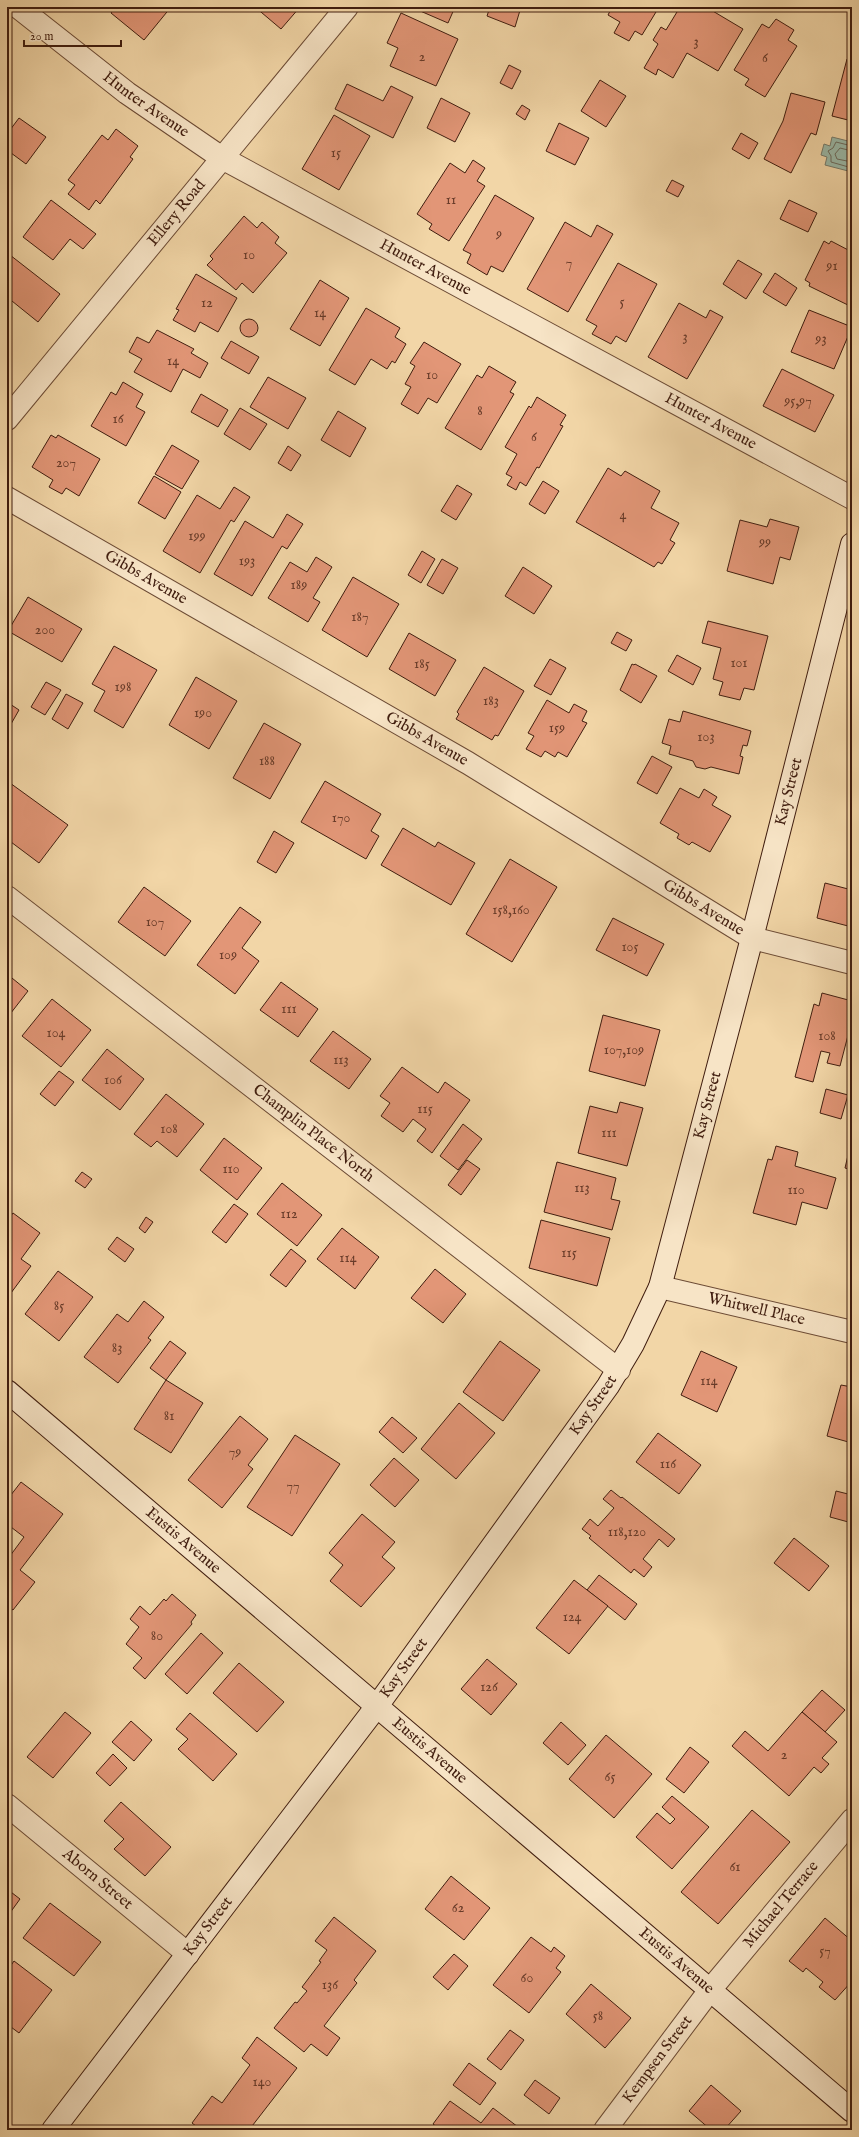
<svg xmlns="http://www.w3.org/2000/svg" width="859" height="2137" font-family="'IM FELL English',serif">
  <rect width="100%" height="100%" fill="#f2d6a7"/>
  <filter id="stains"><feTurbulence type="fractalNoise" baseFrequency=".005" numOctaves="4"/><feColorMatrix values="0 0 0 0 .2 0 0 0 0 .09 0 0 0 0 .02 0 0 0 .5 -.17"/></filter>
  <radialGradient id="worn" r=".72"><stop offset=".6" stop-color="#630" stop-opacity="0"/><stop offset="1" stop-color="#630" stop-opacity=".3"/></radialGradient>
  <path fill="#9bb9a8" stroke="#777b6b" d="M 832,137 L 852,142 L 852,172 L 825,165 L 827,157 L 821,155 L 824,144 L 830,146 Z"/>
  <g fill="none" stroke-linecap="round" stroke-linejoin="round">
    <g stroke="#6e6b5c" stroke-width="1">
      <path d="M 852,146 L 836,142 L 833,148 L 828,151 L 831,156 L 831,162 L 852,168"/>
      <path d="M 852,151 L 840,148 L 835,154 L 837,159 L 852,162"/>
    </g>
  </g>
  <g fill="#e29677" stroke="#401d0f">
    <path d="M 115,7 L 171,7 L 144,40 L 111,13 Z"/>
    <path d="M 255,7 L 300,7 L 281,29 Z"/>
    <path d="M 411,7 L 455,7 L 448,23 Z"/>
    <path d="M 487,7 L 521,7 L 515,27 L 487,16 L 489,10 L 486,9 Z"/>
    <path d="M 612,7 L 659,7 L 642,35 L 635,31 L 629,41 L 614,33 L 620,22 L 608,15 Z"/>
    <path d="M 680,7 L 706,7 L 743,29 L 718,71 L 687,53 L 673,78 L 658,69 L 656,75 L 644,68 L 658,44 L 653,40 L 661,27 L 666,30 Z"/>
    <path d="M 401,13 L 458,39 L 436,86 L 390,66 L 398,48 L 387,43 Z"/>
    <path d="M 776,19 L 794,30 L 788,40 L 797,46 L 765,97 L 745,85 L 749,79 L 734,70 L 762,24 L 769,28 Z"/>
    <path d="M 847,59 L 852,60 L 852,121 L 832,116 Z"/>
    <path d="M 509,65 L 521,71 L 512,89 L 500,83 Z"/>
    <path d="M 600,80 L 626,96 L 606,127 L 581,111 Z"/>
    <path d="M 347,84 L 383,101 L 391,86 L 413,97 L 393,138 L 335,109 Z"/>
    <path d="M 791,93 L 825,102 L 816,135 L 811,133 L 791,173 L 764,159 L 783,121 Z"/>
    <path d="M 441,98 L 470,113 L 455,142 L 427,128 Z"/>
    <path d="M 522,105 L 530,110 L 525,120 L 516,114 Z"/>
    <path d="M 334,115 L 370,136 L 339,190 L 302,169 Z"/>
    <path d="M 19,118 L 46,137 L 26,164 L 7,150 L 7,134 Z"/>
    <path d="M 559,123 L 589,138 L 575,165 L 546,151 Z"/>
    <path d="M 116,129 L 138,146 L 130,157 L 133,159 L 100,204 L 96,200 L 89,210 L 68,194 L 75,185 L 68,180 L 102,135 L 108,140 Z"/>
    <path d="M 741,133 L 758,143 L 749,159 L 732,149 Z"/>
    <path d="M 473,160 L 485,168 L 477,181 L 485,186 L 449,241 L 429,229 L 432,224 L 417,214 L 450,163 L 465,173 Z"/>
    <path d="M 672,180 L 684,186 L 678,197 L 666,191 Z"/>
    <path d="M 495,195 L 534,218 L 503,272 L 491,266 L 487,275 L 467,263 L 471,254 L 463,250 Z"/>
    <path d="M 51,200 L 96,234 L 83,249 L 70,239 L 53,260 L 23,237 Z"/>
    <path d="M 789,200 L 817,213 L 808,232 L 780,219 Z"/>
    <path d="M 244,216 L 257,228 L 262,222 L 279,237 L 275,243 L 287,253 L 253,293 L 242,283 L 236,290 L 207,265 L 213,259 L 210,256 Z"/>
    <path d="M 565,222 L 591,237 L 597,225 L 613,234 L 568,312 L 527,289 Z"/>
    <path d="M 824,241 L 829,244 L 831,241 L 852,252 L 852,307 L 809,286 L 810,283 L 805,280 Z"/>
    <path d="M 10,255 L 60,294 L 38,322 L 7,297 L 7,258 Z"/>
    <path d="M 738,260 L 762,274 L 746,299 L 723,284 Z"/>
    <path d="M 618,263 L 657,284 L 626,342 L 616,336 L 611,344 L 592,334 L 597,326 L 586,320 Z"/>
    <path d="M 775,273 L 797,288 L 786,306 L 763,292 Z"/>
    <path d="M 196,274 L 237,298 L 218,332 L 200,322 L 195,332 L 173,320 L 179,310 L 176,309 Z"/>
    <path d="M 320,280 L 349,298 L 320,346 L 290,329 Z"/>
    <path d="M 679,303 L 706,318 L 710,310 L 723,317 L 687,379 L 648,357 Z"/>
    <path d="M 366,308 L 400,328 L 395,337 L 406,344 L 395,363 L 392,361 L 387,369 L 371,359 L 355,385 L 329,370 Z"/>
    <path d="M 809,310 L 852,327 L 834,369 L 791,352 Z"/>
    <circle cx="249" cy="328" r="9"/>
    <path d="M 157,330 L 194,349 L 191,353 L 208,363 L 200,378 L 183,369 L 171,392 L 134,372 L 142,359 L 129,352 L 137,337 L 149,343 Z"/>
    <path d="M 231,341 L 259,357 L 249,374 L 221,358 Z"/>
    <path d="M 424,342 L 461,364 L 437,403 L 428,398 L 418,414 L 401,404 L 411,387 L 405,384 L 415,366 L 410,363 Z"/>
    <path d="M 489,366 L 516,382 L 510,392 L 514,394 L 481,450 L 445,428 L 477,375 L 482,378 Z"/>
    <path d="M 782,369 L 834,395 L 815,432 L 763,406 Z"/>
    <path d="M 268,377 L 306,398 L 288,429 L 250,407 Z"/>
    <path d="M 123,382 L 143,394 L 136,407 L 145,412 L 126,446 L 91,426 L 111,392 L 116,395 Z"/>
    <path d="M 201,394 L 228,410 L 218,427 L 191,412 Z"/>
    <path d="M 537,397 L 566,415 L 560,425 L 563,426 L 539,468 L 537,467 L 526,486 L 520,482 L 516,490 L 507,485 L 512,477 L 506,474 L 517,454 L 505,447 L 529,406 L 531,408 Z"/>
    <path d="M 240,408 L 267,424 L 250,450 L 224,434 Z"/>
    <path d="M 338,411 L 366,428 L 350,457 L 321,440 Z"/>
    <path d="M 51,435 L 56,438 L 58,435 L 100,459 L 79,496 L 66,488 L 62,494 L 49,487 L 53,480 L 32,467 Z"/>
    <path d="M 172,445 L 199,461 L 182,489 L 155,474 Z"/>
    <path d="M 288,446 L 301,455 L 291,471 L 278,463 Z"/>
    <path d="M 608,468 L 621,476 L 625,471 L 660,491 L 651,508 L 679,523 L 670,540 L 675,543 L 662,564 L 658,562 L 654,567 L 576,522 Z"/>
    <path d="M 154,476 L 181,492 L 165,519 L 138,503 Z"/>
    <path d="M 543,481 L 559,491 L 545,514 L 529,504 Z"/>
    <path d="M 457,485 L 472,494 L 456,520 L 441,511 Z"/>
    <path d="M 234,487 L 250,497 L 234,522 L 231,520 L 200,573 L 163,551 L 197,495 L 220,509 Z"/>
    <path d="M 287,514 L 303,524 L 287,549 L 282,546 L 252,596 L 214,574 L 245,521 L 273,538 Z"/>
    <path d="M 770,519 L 799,527 L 790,560 L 780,557 L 773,584 L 727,571 L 740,520 L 767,527 Z"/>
    <path d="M 422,551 L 435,559 L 421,583 L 408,575 Z"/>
    <path d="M 316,557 L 332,567 L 313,598 L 320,602 L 308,622 L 268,598 L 290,562 L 307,572 Z"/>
    <path d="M 442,559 L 458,568 L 443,594 L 427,585 Z"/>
    <path d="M 523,567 L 552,586 L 534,614 L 505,596 Z"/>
    <path d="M 353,577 L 399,604 L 367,657 L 322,630 Z"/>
    <path d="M 28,597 L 82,629 L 62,662 L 8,631 Z"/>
    <path d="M 708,621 L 768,636 L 754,690 L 744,688 L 740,700 L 719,695 L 723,682 L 713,679 L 721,648 L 702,643 Z"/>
    <path d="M 617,632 L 632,640 L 626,651 L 611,643 Z"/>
    <path d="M 409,633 L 456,660 L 435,696 L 389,669 Z"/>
    <path d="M 114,646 L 157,670 L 123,728 L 94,711 L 105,691 L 92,684 Z"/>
    <path d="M 677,655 L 701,668 L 693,685 L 668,671 Z"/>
    <path d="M 550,659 L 566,668 L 551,695 L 534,686 Z"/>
    <path d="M 632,664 L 634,665 L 635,664 L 657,676 L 641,703 L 620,690 Z"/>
    <path d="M 484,667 L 524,691 L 498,736 L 495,735 L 492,740 L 456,719 L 459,714 L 457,712 Z"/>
    <path d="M 196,677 L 237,701 L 209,749 L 169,725 Z"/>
    <path d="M 46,682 L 61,690 L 45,715 L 31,707 Z"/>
    <path d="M 66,694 L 83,703 L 68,729 L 52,719 Z"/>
    <path d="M 547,700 L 569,713 L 574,704 L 587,711 L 582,721 L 587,723 L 567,757 L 558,752 L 555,757 L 545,751 L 541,757 L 526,749 L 534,736 L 528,733 Z"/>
    <path d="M 7,702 L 19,710 L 7,731 Z"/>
    <path d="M 683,711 L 751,731 L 747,746 L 743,745 L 740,756 L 743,757 L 739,774 L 711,767 L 705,769 L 696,767 L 693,761 L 669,754 L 671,746 L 662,743 L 669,719 L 680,722 Z"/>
    <path d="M 264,723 L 301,744 L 270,799 L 233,778 Z"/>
    <path d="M 652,756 L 672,767 L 657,794 L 637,783 Z"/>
    <path d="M 325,781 L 381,814 L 371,831 L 379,836 L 366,859 L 301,822 Z"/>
    <path d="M 10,783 L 68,825 L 39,863 L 7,839 L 7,788 Z"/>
    <path d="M 680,788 L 699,798 L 704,789 L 717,797 L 712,805 L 731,816 L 710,852 L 692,842 L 689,845 L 677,838 L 679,834 L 660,823 Z"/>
    <path d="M 403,828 L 435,847 L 438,842 L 475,863 L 451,905 L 381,865 Z"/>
    <path d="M 274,831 L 294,843 L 276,873 L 257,862 Z"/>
    <path d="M 510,859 L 557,887 L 512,962 L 466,934 Z"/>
    <path d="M 825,883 L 852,890 L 852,927 L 817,918 Z"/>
    <path d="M 144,887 L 191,921 L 165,956 L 118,922 Z"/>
    <path d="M 240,907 L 261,922 L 242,948 L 259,961 L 235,994 L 197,965 Z"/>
    <path d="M 613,918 L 664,944 L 647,976 L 596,950 Z"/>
    <path d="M 7,974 L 28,991 L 7,1018 Z"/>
    <path d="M 281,982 L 318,1009 L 298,1037 L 260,1010 Z"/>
    <path d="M 822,993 L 852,1001 L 852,1020 L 840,1066 L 827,1063 L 830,1053 L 821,1051 L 813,1082 L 795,1077 L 814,1004 L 819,1006 Z"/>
    <path d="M 52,999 L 91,1030 L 61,1067 L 22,1036 Z"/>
    <path d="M 603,1015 L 660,1030 L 645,1086 L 589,1071 Z"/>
    <path d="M 333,1031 L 371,1059 L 349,1089 L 310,1061 Z"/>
    <path d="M 107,1049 L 144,1079 L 120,1110 L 82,1080 Z"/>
    <path d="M 402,1067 L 438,1093 L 445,1082 L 470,1100 L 432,1153 L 417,1141 L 426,1129 L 413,1119 L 403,1132 L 381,1116 L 390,1103 L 380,1096 Z"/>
    <path d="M 59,1071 L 74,1082 L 55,1106 L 40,1094 Z"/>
    <path d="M 826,1089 L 848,1095 L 841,1119 L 820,1113 Z"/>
    <path d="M 166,1094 L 204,1124 L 177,1157 L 157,1141 L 151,1147 L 134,1134 Z"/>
    <path d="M 620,1102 L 643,1108 L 627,1166 L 578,1153 L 590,1106 L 617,1113 Z"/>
    <path d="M 463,1124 L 482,1139 L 458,1170 L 440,1156 Z"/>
    <path d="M 224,1138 L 262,1168 L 237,1200 L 200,1170 Z"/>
    <path d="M 776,1146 L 798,1152 L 795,1166 L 836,1178 L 827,1209 L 802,1202 L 796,1225 L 753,1213 L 768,1159 L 772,1160 Z"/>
    <path d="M 849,1151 L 852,1152 L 852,1170 L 845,1168 Z"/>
    <path d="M 467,1160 L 480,1169 L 461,1195 L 448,1185 Z"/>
    <path d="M 557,1162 L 616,1178 L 611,1199 L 620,1201 L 612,1230 L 544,1212 Z"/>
    <path d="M 82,1172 L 92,1179 L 85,1188 L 75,1181 Z"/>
    <path d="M 282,1183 L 322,1215 L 297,1246 L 257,1214 Z"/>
    <path d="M 234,1204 L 248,1214 L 226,1243 L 212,1232 Z"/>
    <path d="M 13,1213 L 40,1233 L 21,1259 L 31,1266 L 8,1297 L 7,1221 Z"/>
    <path d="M 146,1217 L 153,1222 L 145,1233 L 139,1228 Z"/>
    <path d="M 541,1220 L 610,1238 L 597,1286 L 529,1268 Z"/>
    <path d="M 342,1228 L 379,1257 L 355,1289 L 317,1259 Z"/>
    <path d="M 117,1237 L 134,1249 L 125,1262 L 108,1249 Z"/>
    <path d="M 291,1249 L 306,1261 L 286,1287 L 270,1275 Z"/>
    <path d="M 435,1269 L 466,1294 L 443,1323 L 411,1298 Z"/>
    <path d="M 58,1271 L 93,1297 L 59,1341 L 25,1314 Z"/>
    <path d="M 144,1301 L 164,1317 L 148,1338 L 151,1340 L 118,1383 L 84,1357 L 117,1314 L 128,1322 Z"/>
    <path d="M 170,1341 L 186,1353 L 166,1380 L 150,1368 Z"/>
    <path d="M 500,1341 L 540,1370 L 503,1421 L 463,1392 Z"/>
    <path d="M 701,1351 L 737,1367 L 717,1412 L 681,1395 Z"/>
    <path d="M 166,1380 L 203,1403 L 171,1453 L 134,1429 Z"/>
    <path d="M 841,1385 L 852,1387 L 852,1443 L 827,1436 Z"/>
    <path d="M 459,1403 L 495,1433 L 456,1479 L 421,1449 Z"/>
    <path d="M 240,1416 L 268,1439 L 248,1465 L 253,1469 L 222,1508 L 188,1480 Z"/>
    <path d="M 392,1417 L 417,1438 L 403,1453 L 379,1432 Z"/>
    <path d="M 658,1433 L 701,1465 L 679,1494 L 636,1462 Z"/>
    <path d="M 295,1435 L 340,1464 L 292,1536 L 247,1507 Z"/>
    <path d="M 394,1458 L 419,1480 L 395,1507 L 370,1485 Z"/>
    <path d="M 21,1482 L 63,1514 L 20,1570 L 35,1582 L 13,1610 L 7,1606 L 7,1560 L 24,1537 L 7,1524 L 7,1500 Z"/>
    <path d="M 611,1490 L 621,1498 L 622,1497 L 675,1539 L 668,1547 L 659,1539 L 643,1559 L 652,1567 L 644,1577 L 634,1569 L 631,1573 L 589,1538 L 591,1536 L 582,1529 L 590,1519 L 598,1526 L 614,1508 L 603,1499 Z"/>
    <path d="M 836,1491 L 852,1495 L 852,1523 L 830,1517 Z"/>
    <path d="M 362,1514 L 395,1542 L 382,1557 L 395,1568 L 361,1607 L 330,1581 L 343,1565 L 329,1553 Z"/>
    <path d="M 794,1538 L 829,1566 L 809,1591 L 774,1563 Z"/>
    <path d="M 599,1575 L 637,1604 L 625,1620 L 587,1590 Z"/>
    <path d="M 574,1580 L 608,1606 L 569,1654 L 536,1628 Z"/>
    <path d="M 172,1594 L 196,1615 L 191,1622 L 192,1624 L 145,1679 L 133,1668 L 142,1658 L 126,1644 L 139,1627 L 130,1619 L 140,1606 L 150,1615 L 164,1599 L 166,1601 Z"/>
    <path d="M 201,1633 L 223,1653 L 187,1694 L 165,1674 Z"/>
    <path d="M 487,1659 L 517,1684 L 491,1715 L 461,1689 Z"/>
    <path d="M 239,1663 L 284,1702 L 257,1732 L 213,1693 Z"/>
    <path d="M 822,1690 L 845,1710 L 825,1732 L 802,1712 Z"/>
    <path d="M 65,1712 L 91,1733 L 53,1778 L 27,1757 Z"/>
    <path d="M 802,1712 L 837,1742 L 822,1758 L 829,1764 L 821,1773 L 814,1767 L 789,1796 L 732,1746 L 745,1731 L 768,1751 Z"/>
    <path d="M 190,1713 L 237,1754 L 213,1781 L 178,1749 L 188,1739 L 176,1729 Z"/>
    <path d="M 131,1721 L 152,1740 L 134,1761 L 112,1742 Z"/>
    <path d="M 561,1722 L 586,1745 L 568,1765 L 543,1743 Z"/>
    <path d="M 606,1735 L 652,1774 L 614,1818 L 569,1779 Z"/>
    <path d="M 690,1747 L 709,1762 L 684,1793 L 666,1779 Z"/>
    <path d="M 113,1754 L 127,1768 L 110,1786 L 96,1773 Z"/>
    <path d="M 672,1796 L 709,1827 L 672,1869 L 636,1837 L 657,1813 L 670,1824 L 675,1819 L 662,1807 Z"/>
    <path d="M 121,1802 L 171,1847 L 145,1876 L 114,1849 L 124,1839 L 104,1821 Z"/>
    <path d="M 752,1810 L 790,1842 L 718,1924 L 681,1892 Z"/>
    <path d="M 451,1876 L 490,1908 L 464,1940 L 425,1909 Z"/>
    <path d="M 7,1889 L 20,1899 L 7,1917 Z"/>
    <path d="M 50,1903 L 101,1942 L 74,1976 L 23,1938 Z"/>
    <path d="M 334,1917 L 376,1951 L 354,1980 L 357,1983 L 324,2026 L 340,2038 L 327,2056 L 311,2044 L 304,2052 L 274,2028 L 295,2002 L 297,2003 L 307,1991 L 302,1987 L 321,1962 L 319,1961 L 327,1950 L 315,1941 Z"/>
    <path d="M 825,1918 L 852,1941 L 852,1981 L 835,2000 L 819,1987 L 823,1982 L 806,1968 L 803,1972 L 789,1961 Z"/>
    <path d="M 531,1937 L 551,1952 L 554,1947 L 565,1956 L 556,1968 L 561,1972 L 529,2013 L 493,1985 Z"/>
    <path d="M 454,1954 L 468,1966 L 448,1990 L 433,1977 Z"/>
    <path d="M 14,1961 L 52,1990 L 19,2033 L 7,2024 L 7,1971 Z"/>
    <path d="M 591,1984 L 631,2018 L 605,2048 L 566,2014 Z"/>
    <path d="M 510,2030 L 524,2040 L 501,2070 L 487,2059 Z"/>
    <path d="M 257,2037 L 297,2068 L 249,2130 L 201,2130 L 192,2123 L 212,2096 L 222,2103 L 250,2065 L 242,2058 Z"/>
    <path d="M 469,2063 L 496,2083 L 480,2105 L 453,2085 Z"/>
    <path d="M 535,2080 L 560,2098 L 549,2114 L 524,2095 Z"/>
    <path d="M 711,2085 L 741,2111 L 724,2130 L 711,2130 L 689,2111 Z"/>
    <path d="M 450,2101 L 481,2123 L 493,2108 L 522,2130 L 441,2130 L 433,2124 Z"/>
  </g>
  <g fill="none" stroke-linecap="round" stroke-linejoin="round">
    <g stroke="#6c4b35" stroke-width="24">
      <g id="street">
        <path id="s1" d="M 18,7 L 127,93 L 222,158 L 852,498"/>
        <path id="s2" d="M 7,419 L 347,7"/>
        <path id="s3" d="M 7,498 L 468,763 L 752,938 L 852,963"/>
        <path id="s4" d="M 7,897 L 619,1370"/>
        <path id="s5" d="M 660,1287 L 852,1332"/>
        <path id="s6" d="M 7,1805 L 188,1954"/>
        <path id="s7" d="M 605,2130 L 710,1990 L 852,1820"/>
      </g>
    </g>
    <g stroke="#401d0f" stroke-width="24">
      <g id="secondary">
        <path id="s8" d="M 7,1391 L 852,2111"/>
        <path id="s9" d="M 53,2130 L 377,1706 L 608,1386 L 633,1344 L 660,1287 L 752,938 L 852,544"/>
      </g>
    </g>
    <use href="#street" stroke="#f7e4c6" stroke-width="22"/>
    <use href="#secondary" stroke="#f7e4c6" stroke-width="22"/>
  </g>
  <g text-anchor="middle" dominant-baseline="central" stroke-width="3" stroke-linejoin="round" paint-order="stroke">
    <g font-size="14" fill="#683b29">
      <text x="696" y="42">3</text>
      <text x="422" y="57">2</text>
      <text x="765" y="58">6</text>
      <text x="336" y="153">15</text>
      <text x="451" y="200">11</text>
      <text x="499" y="234">9</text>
      <text x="249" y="255">10</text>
      <text x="569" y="263">7</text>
      <text x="832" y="266">91</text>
      <text x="622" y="302">5</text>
      <text x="207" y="303">12</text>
      <text x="320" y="313">14</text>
      <text x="685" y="337">3</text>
      <text x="821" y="339">93</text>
      <text x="173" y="361">14</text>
      <text x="432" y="375">10</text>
      <text x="798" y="401">95,97</text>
      <text x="480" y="411">8</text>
      <text x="118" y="419">16</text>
      <text x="534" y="437">6</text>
      <text x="66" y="463">207</text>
      <text x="623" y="515">4</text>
      <text x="197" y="536">199</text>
      <text x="765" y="542">99</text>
      <text x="247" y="561">193</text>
      <text x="299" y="585">189</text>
      <text x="360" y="617">187</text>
      <text x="45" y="630">200</text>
      <text x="739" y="663">101</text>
      <text x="422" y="664">185</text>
      <text x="123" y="687">198</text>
      <text x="491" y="701">183</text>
      <text x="203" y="713">190</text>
      <text x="557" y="728">159</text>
      <text x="706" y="737">103</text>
      <text x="267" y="761">188</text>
      <text x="341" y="818">170</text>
      <text x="511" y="910">158,160</text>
      <text x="155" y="922">107</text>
      <text x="630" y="947">105</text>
      <text x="228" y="955">109</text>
      <text x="289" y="1009">111</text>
      <text x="56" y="1033">104</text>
      <text x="827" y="1036">108</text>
      <text x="624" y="1050">107,109</text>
      <text x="341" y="1060">113</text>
      <text x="113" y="1080">106</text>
      <text x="425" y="1109">115</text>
      <text x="169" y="1129">108</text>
      <text x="609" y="1133">111</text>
      <text x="231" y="1169">110</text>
      <text x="582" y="1188">113</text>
      <text x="796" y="1190">110</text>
      <text x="289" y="1214">112</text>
      <text x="569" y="1253">115</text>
      <text x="348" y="1258">114</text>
      <text x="59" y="1306">85</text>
      <text x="117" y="1348">83</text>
      <text x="709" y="1381">114</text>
      <text x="169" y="1416">81</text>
      <text x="235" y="1452">79</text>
      <text x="668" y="1464">116</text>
      <text x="293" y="1486">77</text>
      <text x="627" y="1532">118,120</text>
      <text x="572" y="1617">124</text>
      <text x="157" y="1636">80</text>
      <text x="489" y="1687">126</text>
      <text x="784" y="1755">2</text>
      <text x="610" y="1777">65</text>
      <text x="735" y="1867">61</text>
      <text x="458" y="1908">62</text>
      <text x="825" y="1951">57</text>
      <text x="527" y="1978">60</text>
      <text x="330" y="1985">136</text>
      <text x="598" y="2016">58</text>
      <text x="262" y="2082">140</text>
    </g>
    <g font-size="16" fill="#401d0f" stroke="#f7e4c6">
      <text stroke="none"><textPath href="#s1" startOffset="161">Hunter Avenue</textPath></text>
      <text stroke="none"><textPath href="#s2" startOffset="267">Ellery Road</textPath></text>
      <text stroke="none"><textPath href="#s1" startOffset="485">Hunter Avenue</textPath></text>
      <text stroke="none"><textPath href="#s1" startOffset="809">Hunter Avenue</textPath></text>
      <text stroke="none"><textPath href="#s3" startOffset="160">Gibbs Avenue</textPath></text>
      <text stroke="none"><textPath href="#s3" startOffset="484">Gibbs Avenue</textPath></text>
      <text stroke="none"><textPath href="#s9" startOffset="1552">Kay Street</textPath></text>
      <text stroke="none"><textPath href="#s3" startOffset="808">Gibbs Avenue</textPath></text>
      <text stroke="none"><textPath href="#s9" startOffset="1228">Kay Street</textPath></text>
      <text stroke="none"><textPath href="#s4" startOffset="387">Champlin Place North</textPath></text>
      <text stroke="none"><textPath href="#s5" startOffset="99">Whitwell Place</textPath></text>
      <text stroke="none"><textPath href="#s9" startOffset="904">Kay Street</textPath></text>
      <text stroke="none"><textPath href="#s8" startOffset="231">Eustis Avenue</textPath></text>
      <text stroke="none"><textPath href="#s9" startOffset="580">Kay Street</textPath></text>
      <text stroke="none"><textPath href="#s8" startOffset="555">Eustis Avenue</textPath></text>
      <text stroke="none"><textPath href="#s6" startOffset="117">Aborn Street</textPath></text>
      <text stroke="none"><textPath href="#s7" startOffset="286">Michael Terrace</textPath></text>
      <text stroke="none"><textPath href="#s9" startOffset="256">Kay Street</textPath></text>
      <text stroke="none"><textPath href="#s8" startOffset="879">Eustis Avenue</textPath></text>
      <text stroke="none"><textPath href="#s7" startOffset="88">Kempsen Street</textPath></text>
    </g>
  </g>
  <rect width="859" height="2137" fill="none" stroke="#f2d6a7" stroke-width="24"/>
  <rect x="8" y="8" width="843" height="2121" fill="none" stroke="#401d0f" stroke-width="2"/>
  <rect x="12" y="12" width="835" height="2113" fill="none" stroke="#401d0f"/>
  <path d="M24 40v6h97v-6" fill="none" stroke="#401d0f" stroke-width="2"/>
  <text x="30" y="40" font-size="12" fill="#401d0f" stroke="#f7e4c6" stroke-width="3" paint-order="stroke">20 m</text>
  <rect width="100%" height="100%" filter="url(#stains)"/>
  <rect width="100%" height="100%" fill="url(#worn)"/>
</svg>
